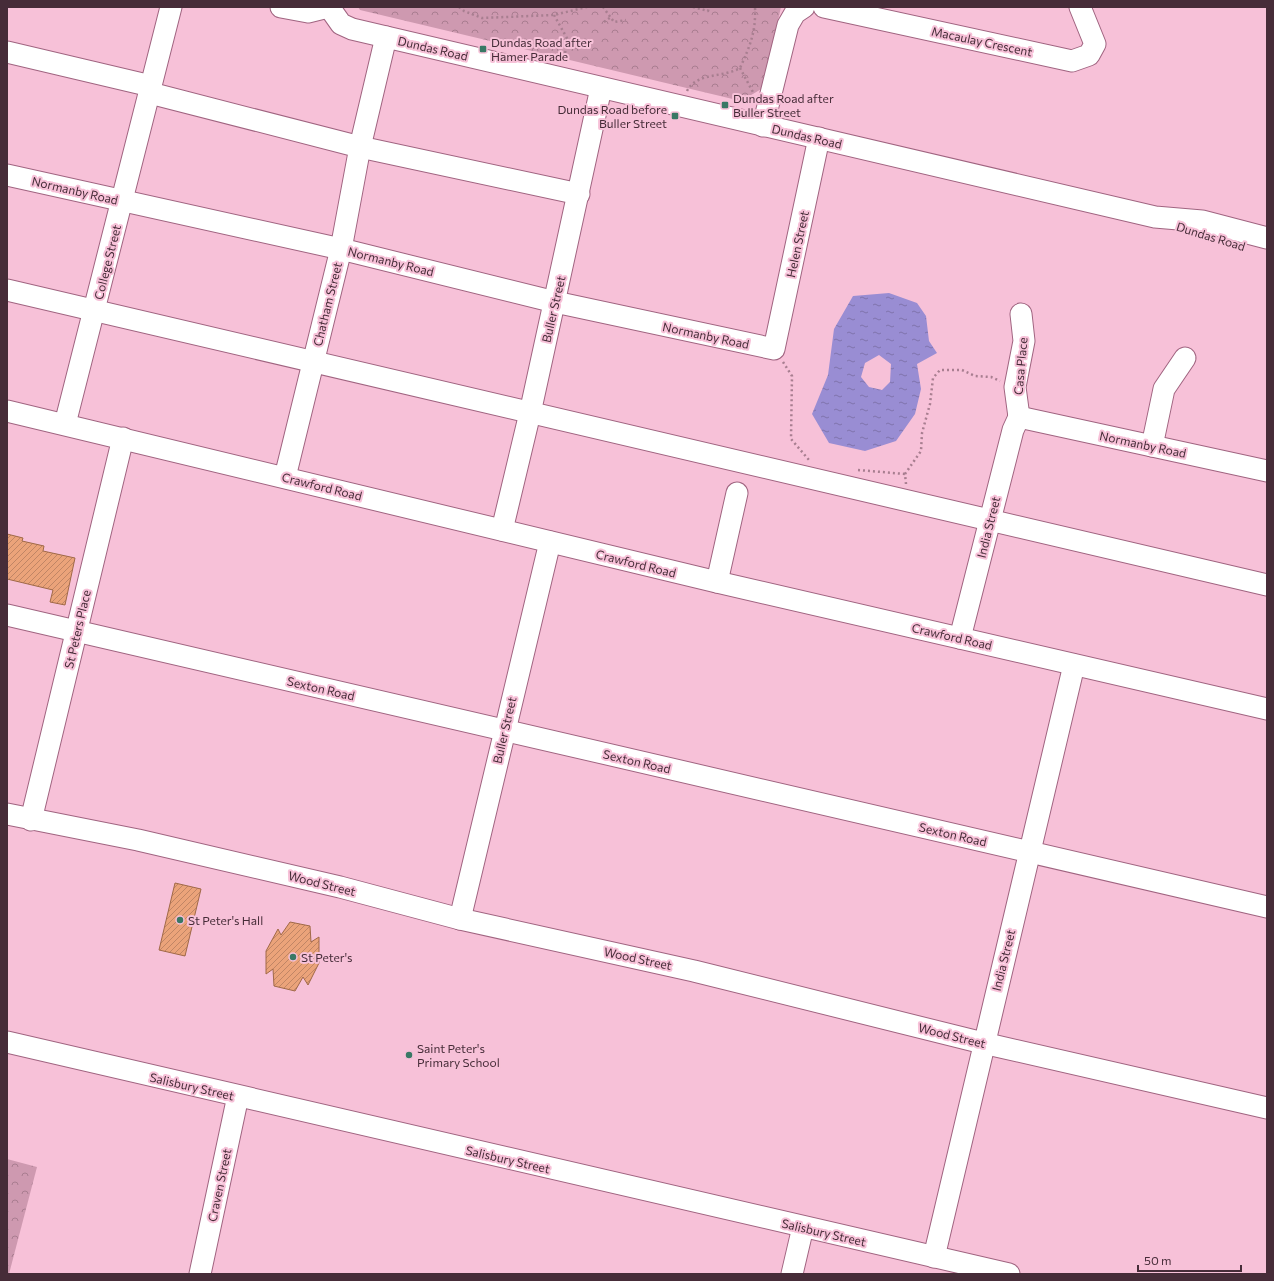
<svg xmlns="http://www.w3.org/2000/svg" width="1274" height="1281" font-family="Commissioner,sans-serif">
  <defs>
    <pattern id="park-crowns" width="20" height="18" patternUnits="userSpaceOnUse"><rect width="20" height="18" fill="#ce99b0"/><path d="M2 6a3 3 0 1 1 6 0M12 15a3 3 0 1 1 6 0" fill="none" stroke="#a97d90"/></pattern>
    <pattern id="water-ripples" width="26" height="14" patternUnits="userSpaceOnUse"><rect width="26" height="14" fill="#998dd3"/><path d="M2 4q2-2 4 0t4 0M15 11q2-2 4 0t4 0" fill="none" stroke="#7f73ac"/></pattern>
    <pattern id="building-hatch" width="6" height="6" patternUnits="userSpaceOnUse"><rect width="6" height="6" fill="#eba37a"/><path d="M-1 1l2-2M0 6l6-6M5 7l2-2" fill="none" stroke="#c08565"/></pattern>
  </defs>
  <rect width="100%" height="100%" fill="#f7c1d8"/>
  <g fill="url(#park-crowns)">
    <path d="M 358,7 L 781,7 L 763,88 L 741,101 L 360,10 Z"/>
    <path d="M 7,1159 L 37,1167 L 9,1274 L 7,1274 Z"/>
  </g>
  <path fill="url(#water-ripples)" fill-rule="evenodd" d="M 889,293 L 917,303 L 926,316 L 929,341 L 937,353 L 917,364 L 921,389 L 915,414 L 896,441 L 865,451 L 829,443 L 812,414 L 828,375 L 834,329 L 853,296 ZM 879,355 L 891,364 L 890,382 L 882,390 L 869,387 L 861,377 L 865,363 Z"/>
  <g fill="url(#building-hatch)" stroke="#a06948">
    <path d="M 7,534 L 23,538 L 22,541 L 44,546 L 43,551 L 75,558 L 65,605 L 50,602 L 53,590 L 7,579 Z"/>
    <path d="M 175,883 L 201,889 L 185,956 L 159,950 Z"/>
    <path d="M 290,922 L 310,926 L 311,942 L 319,937 L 319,963 L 308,985 L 303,977 L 295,991 L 274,986 L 273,969 L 266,974 L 266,951 L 278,929 L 281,935 Z"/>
  </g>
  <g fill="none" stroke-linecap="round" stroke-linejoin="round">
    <g stroke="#a06480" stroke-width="23">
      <g id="minor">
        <path d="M 281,7 L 308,12 L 328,7"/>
        <path d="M 329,7 L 341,24 L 352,29 L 1155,217 L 1202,221 L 1267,238"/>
        <path d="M 824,7 L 1072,61 L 1089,55 L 1095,44 L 1080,7"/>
        <path d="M 7,52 L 151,86"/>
        <path d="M 150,93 L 360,147 L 579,194"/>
        <path d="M 763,126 L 788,25 L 795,13 L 804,7"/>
        <path d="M 7,175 L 341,249 L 555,302 L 774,349 L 819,138"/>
        <path d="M 7,290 L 1267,585"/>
        <path d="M 7,411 L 717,582 L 1267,709"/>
        <path d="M 1019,417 L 1267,471"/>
        <path d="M 1019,417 L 1015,387 L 1024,341 L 1021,314"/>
        <path d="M 65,424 L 171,7"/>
        <path d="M 1152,446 L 1164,389 L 1185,358"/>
        <path d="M 285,477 L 341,249 L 360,147 L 386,37"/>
        <path d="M 502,530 L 530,413 L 601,88"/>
        <path d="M 717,582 L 737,493"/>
        <path d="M 7,615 L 1267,907"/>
        <path d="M 960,638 L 1013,430 L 1019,417"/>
        <path d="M 7,814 L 138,840 L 340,887 L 460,919 L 694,971 L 983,1043 L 1267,1108"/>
        <path d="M 31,820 L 123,438"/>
        <path d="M 460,919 L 550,542"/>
        <path d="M 7,1042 L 1009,1274"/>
        <path d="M 934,1257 C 979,1059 1028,862 1074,665"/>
        <path d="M 200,1274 L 238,1096"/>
        <path d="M 792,1274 L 803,1227"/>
      </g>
    </g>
    <g stroke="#a87e90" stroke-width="2.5" stroke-dasharray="2 3" stroke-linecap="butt">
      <path d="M 459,7 L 464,11 L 482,18 L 554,15 L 587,7"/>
      <path d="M 603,7 L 614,22 L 626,20"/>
      <path d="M 693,7 L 708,11 L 709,7"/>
      <path d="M 554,15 L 568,40 L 563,62"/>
      <path d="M 604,22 L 611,17"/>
      <path d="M 740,68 L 754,94"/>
      <path d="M 687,91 C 697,72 723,78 740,68 C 750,46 756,32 755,7"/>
      <path d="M 783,362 L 792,376 L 791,439 L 809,460"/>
      <path d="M 858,470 L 905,474"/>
      <path d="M 906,484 L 905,474 L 921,451 L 922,433 L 930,404 L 933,378 L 940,370 L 962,370 L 975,376 L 991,377 L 1000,381"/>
    </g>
    <use href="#minor" stroke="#fff" stroke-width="21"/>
  </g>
  <g fill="#397865" stroke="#f7c1d8" stroke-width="1.5">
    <rect x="479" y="45" width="8" height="8" rx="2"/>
    <rect x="721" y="101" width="8" height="8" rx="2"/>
    <rect x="671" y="112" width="8" height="8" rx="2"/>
    <circle cx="180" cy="920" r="4"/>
    <circle cx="293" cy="957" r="4"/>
    <circle cx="409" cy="1055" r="4"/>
  </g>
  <g text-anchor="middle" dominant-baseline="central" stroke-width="4" stroke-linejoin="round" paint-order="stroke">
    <g font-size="12" fill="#462c38" stroke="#f7c1d8">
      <text transform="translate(982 41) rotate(12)">Macaulay Crescent</text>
      <text transform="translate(433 48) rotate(13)">Dundas Road</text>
      <text transform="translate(807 136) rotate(13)">Dundas Road</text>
      <text transform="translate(75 190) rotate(13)">Normanby Road</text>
      <text transform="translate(1211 236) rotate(17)">Dundas Road</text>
      <text transform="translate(797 244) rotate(-78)">Helen Street</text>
      <text transform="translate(391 261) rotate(14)">Normanby Road</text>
      <text transform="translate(107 262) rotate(-76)">College Street</text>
      <text transform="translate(327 304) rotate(-76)">Chatham Street</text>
      <text transform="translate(553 309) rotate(-77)">Buller Street</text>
      <text transform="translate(706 335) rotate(12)">Normanby Road</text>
      <text transform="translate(1020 366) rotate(-85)">Casa Place</text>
      <text transform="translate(1143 444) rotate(12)">Normanby Road</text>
      <text transform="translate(322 486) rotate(14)">Crawford Road</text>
      <text transform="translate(988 527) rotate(-76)">India Street</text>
      <text transform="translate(636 563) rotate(14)">Crawford Road</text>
      <text transform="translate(77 629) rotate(-77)">St Peters Place</text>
      <text transform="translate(952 636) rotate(13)">Crawford Road</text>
      <text transform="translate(321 688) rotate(13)">Sexton Road</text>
      <text transform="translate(504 730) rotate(-77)">Buller Street</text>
      <text transform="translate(637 761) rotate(13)">Sexton Road</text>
      <text transform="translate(953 834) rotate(13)">Sexton Road</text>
      <text transform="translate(322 883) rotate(14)">Wood Street</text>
      <text transform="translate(638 958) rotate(12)">Wood Street</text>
      <text transform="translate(1003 960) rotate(-76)">India Street</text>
      <text transform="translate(952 1035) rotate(14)">Wood Street</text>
      <text transform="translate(192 1086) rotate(13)">Salisbury Street</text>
      <text transform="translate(508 1159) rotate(13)">Salisbury Street</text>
      <text transform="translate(219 1185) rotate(-78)">Craven Street</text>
      <text transform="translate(824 1232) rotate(13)">Salisbury Street</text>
    </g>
    <g font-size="12" fill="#462c38" stroke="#f7c1d8" text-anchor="start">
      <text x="491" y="42">Dundas Road after<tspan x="491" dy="14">Hamer Parade</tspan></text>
      <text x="733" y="98">Dundas Road after<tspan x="733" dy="14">Buller Street</tspan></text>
      <text x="667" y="109" text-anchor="end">Dundas Road before<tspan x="667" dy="14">Buller Street</tspan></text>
      <text x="188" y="920">St Peter's Hall</text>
      <text x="301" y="957">St Peter's</text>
      <text x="417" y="1048">Saint Peter's<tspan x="417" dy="14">Primary School</tspan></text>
    </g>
  </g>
  <rect width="1274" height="1281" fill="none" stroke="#462c38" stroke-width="16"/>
  <path d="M1138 1265v6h103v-6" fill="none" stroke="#462c38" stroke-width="2"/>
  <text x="1144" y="1265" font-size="12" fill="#462c38" stroke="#f7c1d8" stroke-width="3" paint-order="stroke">50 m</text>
</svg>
